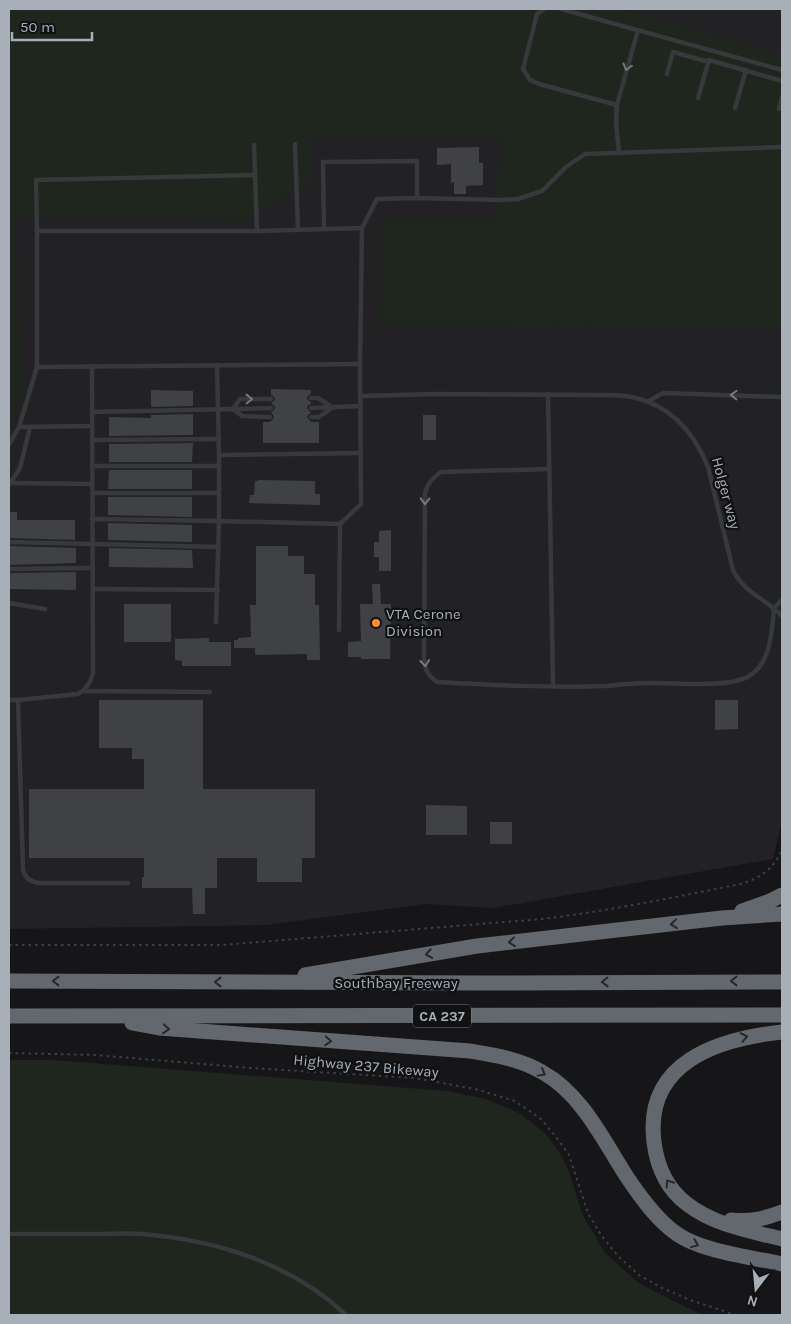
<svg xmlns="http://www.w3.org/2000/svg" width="791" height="1324" font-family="Karla,sans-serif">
  <rect width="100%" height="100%" fill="#161618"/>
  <path fill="#222225" d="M 498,9 L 782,9 L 782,820 L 773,859 L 493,908 L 425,904 L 266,925 L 9,929 L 9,141 Z"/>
  <g fill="#1e261e">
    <path d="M 9,9 L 619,9 L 782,55 L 782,327 L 380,324 L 382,220 L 496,219 L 500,136 L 309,138 L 311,181 L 243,221 L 15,217 L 21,401 L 9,421 Z"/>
    <path d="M 9,1060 L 53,1060 L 447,1091 L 486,1099 L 519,1113 L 545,1133 L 560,1153 L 569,1172 L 583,1216 L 605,1253 L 640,1284 L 702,1315 L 9,1315 Z"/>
  </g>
  <g fill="#404145">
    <path d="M 479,147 L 479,163 L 483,163 L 483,185 L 466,186 L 466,194 L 454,194 L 454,182 L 451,183 L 451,164 L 437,165 L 437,148 Z"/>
    <path d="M 271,389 L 311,390 L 311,394 L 309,395 L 307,398 L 308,400 L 311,402 L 311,404 L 308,405 L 307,408 L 311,413 L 308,415 L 307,417 L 311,422 L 319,422 L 319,443 L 263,443 L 263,422 L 270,422 L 274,418 L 273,415 L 271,412 L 274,410 L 275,407 L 271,403 L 274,401 L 275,399 L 273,396 L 271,395 Z"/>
    <path d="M 151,390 L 193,391 L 193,406 L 151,407 Z"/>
    <path d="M 193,414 L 193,435 L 109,436 L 109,417 L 151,418 L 151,415 Z"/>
    <rect x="423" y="415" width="13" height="25"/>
    <path d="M 193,443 L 192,462 L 109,462 L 109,444 Z"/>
    <path d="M 109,470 L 192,470 L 192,489 L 108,489 Z"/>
    <path d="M 258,480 L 315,481 L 315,494 L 320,494 L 320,505 L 249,503 L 250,495 L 254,495 L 255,481 L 258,481 Z"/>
    <path d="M 108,497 L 192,497 L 192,517 L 108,515 Z"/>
    <path d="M 9,512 L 17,512 L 17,520 L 75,520 L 75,540 L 9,538 Z"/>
    <path d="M 108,523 L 192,525 L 192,542 L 108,540 Z"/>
    <path d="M 391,530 L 391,571 L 379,571 L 379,557 L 374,557 L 374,542 L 379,542 L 379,531 Z"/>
    <path d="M 9,546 L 76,548 L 76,563 L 9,565 Z"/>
    <path d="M 256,546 L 288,546 L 288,556 L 304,556 L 304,574 L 315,574 L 315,605 L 319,605 L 320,660 L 307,660 L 307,654 L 255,655 L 255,648 L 234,648 L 234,640 L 238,640 L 238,638 L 251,637 L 250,605 L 256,605 Z"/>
    <path d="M 109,548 L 192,550 L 193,568 L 109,567 Z"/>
    <path d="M 76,572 L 76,590 L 9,589 L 9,573 Z"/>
    <path d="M 372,584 L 380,584 L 381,604 L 391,604 L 390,659 L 361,659 L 361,657 L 348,657 L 348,642 L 361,641 L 360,604 L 373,604 Z"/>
    <rect x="124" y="604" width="47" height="38"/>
    <path d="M 209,638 L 209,642 L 231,642 L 231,666 L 182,666 L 182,661 L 175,660 L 175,639 Z"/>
    <path d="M 99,700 L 203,700 L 203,789 L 315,789 L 315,858 L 302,858 L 302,882 L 257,882 L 257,858 L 217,858 L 217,888 L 205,888 L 205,914 L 193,914 L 192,888 L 142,888 L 142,877 L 144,877 L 144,858 L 29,858 L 29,789 L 144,789 L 144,759 L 132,759 L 132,748 L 99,748 Z"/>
    <path d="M 715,700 L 738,700 L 738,729 L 715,730 Z"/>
    <path d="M 426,805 L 467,806 L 467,835 L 426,835 Z"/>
    <rect x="490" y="822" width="22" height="22"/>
  </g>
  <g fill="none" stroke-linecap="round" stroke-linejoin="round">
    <g stroke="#3d4044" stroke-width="2" stroke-dasharray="2.5 4" stroke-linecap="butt">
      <path d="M 9,945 L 222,945 L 542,919 C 609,911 675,897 741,884 C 762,877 772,870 782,850"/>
      <path d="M 9,1053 L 95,1055 L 251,1068 L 415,1078 L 475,1089 L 515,1101 L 541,1119 L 556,1137 L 569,1155 L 588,1213 L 601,1235 L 618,1256 L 639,1275 L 662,1288 L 690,1300 L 736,1315"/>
    </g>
    <g stroke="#37393d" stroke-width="4.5">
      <path d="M 544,9 L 537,14 L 523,69 L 530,80 L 539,84 L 617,105"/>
      <path d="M 561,9 L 782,70"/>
      <path d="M 667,74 L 673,52 L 709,62"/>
      <path d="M 698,98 L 709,60 L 782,81"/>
      <path d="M 735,108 L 746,70"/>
      <path d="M 779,109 L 782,97"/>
      <path d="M 295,144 L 298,230"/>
      <path d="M 254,145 L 257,231"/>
      <path d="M 619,153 L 616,121 L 617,105 L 638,30"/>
      <path d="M 324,229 L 323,162 L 417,161 L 417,198"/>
      <path d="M 37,231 L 36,180 L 255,175"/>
      <path d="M 360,364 L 37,367 L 37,231 L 257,231 L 362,228"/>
      <path d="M 217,365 L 219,455"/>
      <path d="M 92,366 L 93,673 C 91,682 87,689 78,694 L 18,700 L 23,870 C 25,878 30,881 38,883 L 128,883"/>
      <path d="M 548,394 L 553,686"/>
      <path d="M 361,396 L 436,394 L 605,395 C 614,395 623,395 632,397 C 670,405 694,432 708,467 L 733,570 C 743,592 766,599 782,616"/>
      <path d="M 311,398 L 318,398 L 332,407"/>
      <path d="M 649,401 L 659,395 L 664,393 L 782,397"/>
      <path d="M 311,408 L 361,406"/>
      <path d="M 233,409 L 240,399 L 271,399"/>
      <path d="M 233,409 L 271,408"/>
      <path d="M 92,412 L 233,409 L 242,416 L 270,417"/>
      <path d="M 311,417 L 319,417 L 332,408"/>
      <path d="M 19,427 L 37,367"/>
      <path d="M 92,440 L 219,439"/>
      <path d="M 9,444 L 19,427 L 92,426"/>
      <path d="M 92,466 L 219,466"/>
      <path d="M 549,469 L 441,472 C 432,478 428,483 425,493 L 424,662 C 426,672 429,676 437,682 C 493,685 549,688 605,686 C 619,685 633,683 647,683 C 672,682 728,689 749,676 C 771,663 772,631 774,608"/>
      <path d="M 11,483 L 92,484"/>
      <path d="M 9,485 L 20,468 L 30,427"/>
      <path d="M 92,493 L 219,493"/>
      <path d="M 92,519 L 219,521 L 219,455 L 361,453"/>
      <path d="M 9,542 L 219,547"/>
      <path d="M 9,569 L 93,568"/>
      <path d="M 93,589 L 218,590"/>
      <path d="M 9,603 L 45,609"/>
      <path d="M 774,608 L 782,600"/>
      <path d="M 216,622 L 219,521 L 340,524"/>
      <path d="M 339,630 L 340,524 L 361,504 L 360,364 L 362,228 L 377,199 L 417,198 L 501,200 L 518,199 L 542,191 L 566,167 L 585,154 L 782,147"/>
      <path d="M 83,691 L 210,692"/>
      <path d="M 9,700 L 18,700"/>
      <path d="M 9,1234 C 38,1234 67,1234 96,1234 C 111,1234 127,1233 142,1234 C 216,1240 291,1263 346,1315"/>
    </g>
    <g stroke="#63686e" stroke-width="15">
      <path d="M 742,911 L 770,901 L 782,895"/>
      <path d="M 305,975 L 477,946 L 722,918 L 782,914"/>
      <path d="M 9,981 L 478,983 L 782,982"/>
      <path d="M 9,1016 L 782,1015"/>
      <path d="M 132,1023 L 159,1028 L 470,1051 C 494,1055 520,1059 542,1072 C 582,1094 603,1140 627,1177 C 641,1198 657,1220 677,1234 C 703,1252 751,1257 782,1264"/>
      <path d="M 782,1032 C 718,1039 644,1062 654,1142 C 657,1166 667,1189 687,1204 C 714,1225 750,1231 782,1239"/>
      <path d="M 731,1220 C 751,1222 763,1219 782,1212"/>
    </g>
  </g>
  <defs><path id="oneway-chevron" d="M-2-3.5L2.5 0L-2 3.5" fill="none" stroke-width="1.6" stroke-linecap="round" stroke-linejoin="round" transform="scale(1.25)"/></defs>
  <g stroke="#757a81">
    <use href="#oneway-chevron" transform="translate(627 67) rotate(105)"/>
    <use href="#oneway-chevron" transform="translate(734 395) rotate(-178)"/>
    <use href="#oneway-chevron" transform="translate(249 399) rotate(-1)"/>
    <use href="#oneway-chevron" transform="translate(425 501) rotate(91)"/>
    <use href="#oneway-chevron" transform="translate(425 663) rotate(84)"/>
  </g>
  <g stroke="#26272a">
    <use href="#oneway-chevron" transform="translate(674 924) rotate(174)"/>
    <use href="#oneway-chevron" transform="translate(512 942) rotate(174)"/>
    <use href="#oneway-chevron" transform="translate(429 954) rotate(170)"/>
    <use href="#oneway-chevron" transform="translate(56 981) rotate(-180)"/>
    <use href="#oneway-chevron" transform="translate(734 981) rotate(-180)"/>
    <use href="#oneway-chevron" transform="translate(218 982) rotate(-180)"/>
    <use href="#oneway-chevron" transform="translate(605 982) rotate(179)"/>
    <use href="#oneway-chevron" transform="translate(166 1029) rotate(5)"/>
    <use href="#oneway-chevron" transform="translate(744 1037) rotate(-12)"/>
    <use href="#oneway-chevron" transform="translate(328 1041) rotate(4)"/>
    <use href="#oneway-chevron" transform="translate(542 1073) rotate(29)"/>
    <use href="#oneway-chevron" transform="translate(669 1183) rotate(-123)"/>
    <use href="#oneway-chevron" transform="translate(695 1244) rotate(22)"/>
  </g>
  <circle fill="#fa8d2c" stroke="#111113" stroke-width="2" cx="376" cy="623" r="5"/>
  <g text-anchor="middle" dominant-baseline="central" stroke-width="4.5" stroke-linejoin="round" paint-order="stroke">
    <rect fill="#111113" stroke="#7a8087" stroke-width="1" x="413" y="1004.5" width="58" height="23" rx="4"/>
    <g font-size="14" font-weight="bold" fill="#a7b0b9">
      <text x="442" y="1016">CA 237</text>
    </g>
    <g font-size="15" fill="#a7b0b9" stroke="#111113">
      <text transform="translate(726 493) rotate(75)">Holger way</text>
      <text x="396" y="983">Southbay Freeway</text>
      <text transform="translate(366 1066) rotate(5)">Highway 237 Bikeway</text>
    </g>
    <g font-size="15" fill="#a7b0b9" stroke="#111113" text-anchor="start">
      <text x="386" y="614">VTA Cerone<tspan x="386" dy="17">Division</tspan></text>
    </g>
  </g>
  <rect width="791" height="1324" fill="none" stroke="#a7b0b9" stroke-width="20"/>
  <g transform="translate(756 1289) rotate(196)" stroke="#111113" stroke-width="4" paint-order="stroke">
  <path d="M0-4L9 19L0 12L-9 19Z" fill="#a7b0b9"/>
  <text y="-8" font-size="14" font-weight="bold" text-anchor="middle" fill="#a7b0b9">N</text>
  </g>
  <path d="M12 32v8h80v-8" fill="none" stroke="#a7b0b9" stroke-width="2.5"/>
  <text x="20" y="32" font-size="15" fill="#a7b0b9" stroke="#111113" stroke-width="4" paint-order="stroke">50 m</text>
</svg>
